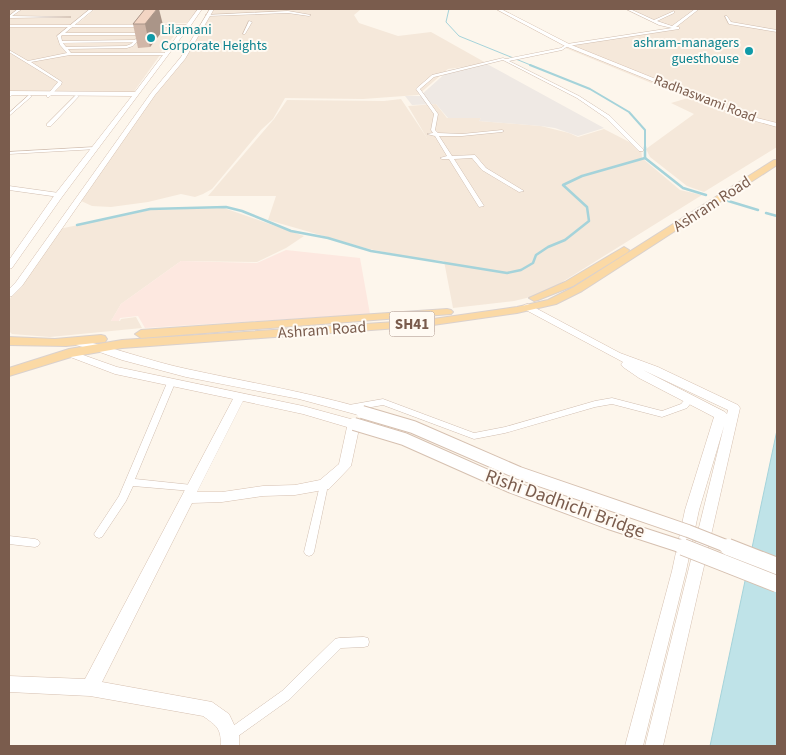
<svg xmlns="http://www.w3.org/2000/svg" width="786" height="755" font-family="'Source Sans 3',sans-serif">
  <rect width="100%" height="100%" fill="#fdf6ec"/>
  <g fill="#f5e8da">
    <path d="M 9,9 L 91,9 L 72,25 L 9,26 Z"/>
    <path d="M 95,9 L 199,9 L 187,23 L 76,25 Z"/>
    <path d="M 214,9 L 369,9 L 360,10 L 354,15 L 359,23 L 398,36 L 431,32 L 488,64 L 448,69 L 418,95 L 363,99 L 285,98 L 273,119 L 261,130 L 212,189 L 203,194 L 195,197 L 181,194 L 148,202 L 111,207 L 92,206 L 79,200 Z"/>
    <path d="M 624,9 L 777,9 L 777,147 L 704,192 L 687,186 L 650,157 L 646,149 L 694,114 L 671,103 L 688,98 L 563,47 L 680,28 L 673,26 L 670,27 Z"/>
    <path d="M 68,26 L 59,34 L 69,27 L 182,26 L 161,52 L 71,54 L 61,48 L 70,55 L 160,55 L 133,93 L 9,92 L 9,27 Z"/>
    <path d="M 401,99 L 427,138 L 408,106 L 436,104 L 447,118 L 481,118 L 479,121 L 541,126 L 569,133 L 578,137 L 604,129 L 641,148 L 642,158 L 680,190 L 702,195 L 543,294 L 514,301 L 453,308 L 444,261 L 420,259 L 369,249 L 268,220 L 276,196 L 208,196 L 274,119 L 287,100 L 384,101 Z"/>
    <path d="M 224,208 L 304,236 L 286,248 L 257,262 L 181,261 L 121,304 L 111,321 L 120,321 L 121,319 L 136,317 L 142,328 L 50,337 L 12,334 L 9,331 L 9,300 L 59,229 L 150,210 Z"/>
  </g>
  <path fill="#fde8e0" d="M 286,250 L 360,258 L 370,314 L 145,328 L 138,316 L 120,318 L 119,321 L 111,321 L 121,304 L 181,261 L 257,263 Z"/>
  <path fill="#efe9e4" d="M 487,64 L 604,128 L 578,136 L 555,128 L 541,126 L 479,121 L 481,118 L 448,118 L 436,104 L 412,105 L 405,96 L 420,96 L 449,70 Z"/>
  <path fill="#bfe3e8" stroke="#a5d3da" d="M 777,430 L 777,746 L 710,746 Z"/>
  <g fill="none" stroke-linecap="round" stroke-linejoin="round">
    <path stroke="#a5d3da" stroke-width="1" d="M 449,9 L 446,22 L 459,36 L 533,66"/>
    <path stroke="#a5d3da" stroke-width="2" d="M 530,65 L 590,89 L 629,112 L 645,130 L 645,148"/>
    <g stroke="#a5d3da" stroke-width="2.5">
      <path d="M 645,147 L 645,158"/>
      <path d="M 645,158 L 683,188 L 706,195"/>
      <path d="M 725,200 L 758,210"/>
      <path d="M 766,213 L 777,216"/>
      <path d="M 77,225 L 150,209 L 226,207 L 242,211 L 291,231 L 328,238 L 371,251 L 507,273 L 521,270 L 533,263 L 536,255 L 548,247 L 565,240 L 589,221 L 587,207 L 563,185 L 582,176 L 645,158"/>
    </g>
    <g stroke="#d1beb0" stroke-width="1">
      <g id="street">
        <path d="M 18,9 L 22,9 L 12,16 L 71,17 L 9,18 L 9,16 Z"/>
        <path d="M 90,9 L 94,9 L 65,33 L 142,33 L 144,34 L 133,46 L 127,48 L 68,49 L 71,53 L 166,53 L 168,54 L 166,55 L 70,55 L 31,62 L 62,82 L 61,85 L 49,97 L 47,97 L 47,95 L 58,82 L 9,52 L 9,50 L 28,61 L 67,53 L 60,45 L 57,36 ZM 62,35 L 139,35 L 135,40 L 62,41 L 61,36 ZM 133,42 L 131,44 L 126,46 L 66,47 L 63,43 Z"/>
        <path d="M 626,9 L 630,9 L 654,20 L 674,11 L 674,13 L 657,21 L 672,26 L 695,9 L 699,9 L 676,27 L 679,27 L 679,29 L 568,46 L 562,50 L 509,61 L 579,96 L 610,116 L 643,149 L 643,151 L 639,151 L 606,118 L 577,98 L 503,60 L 434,77 L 420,89 L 438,114 L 435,130 L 438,133 L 462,134 L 502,130 L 504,131 L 502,132 L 462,136 L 439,136 L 452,156 L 475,155 L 486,168 L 524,191 L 519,192 L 482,170 L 472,158 L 454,159 L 484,206 L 479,207 L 449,159 L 442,159 L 440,158 L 447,156 L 435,136 L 427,134 L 433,133 L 431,130 L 434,114 L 416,89 L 417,88 L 432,75 L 503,58 L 506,59 L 561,48 L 567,44 L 672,28 L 659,25 Z"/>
        <path d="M 288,11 L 311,15 L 309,16 L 288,13 L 208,16 L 206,15 Z"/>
        <path d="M 725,16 L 727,16 L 731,22 L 777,30 L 777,32 L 729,24 Z"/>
        <path d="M 249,21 L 252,22 L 245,34 L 243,34 Z"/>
        <path d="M 9,94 L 12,95 L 9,98 Z"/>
        <path d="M 29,95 L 32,96 L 9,116 L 9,113 Z"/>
        <path d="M 76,95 L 79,96 L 51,126 L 47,126 L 47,124 Z"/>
        <path d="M 95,147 L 97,148 L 97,149 L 9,154 L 9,152 Z"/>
        <path d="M 9,186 L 59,193 L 62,195 L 59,197 L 9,190 Z"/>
        <path d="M 171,380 L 175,383 L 135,479 L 192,485 L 195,486 L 196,488 L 195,490 L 192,491 L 133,486 L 126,501 L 102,537 L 99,538 L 96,537 L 94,534 L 96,531 L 119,496 L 167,383 Z"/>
        <path d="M 690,396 L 694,399 L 687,408 L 662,417 L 612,404 L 595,407 L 505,433 L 474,439 L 383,405 L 349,411 L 345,408 L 349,405 L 383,399 L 474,433 L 505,427 L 595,401 L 612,398 L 662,411 L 681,404 L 687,397 Z"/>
        <path d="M 324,482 L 327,483 L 328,485 L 314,552 L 312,555 L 309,556 L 306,555 L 304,552 L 320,485 L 321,483 Z"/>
        <path d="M 9,536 L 35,539 L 38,540 L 40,543 L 38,546 L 35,547 L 9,544 Z"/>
        <path d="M 364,637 L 368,638 L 369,642 L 368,646 L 364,647 L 341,648 L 290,699 L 234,739 L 230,741 L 226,739 L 224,735 L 226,731 L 282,691 L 335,639 L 339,638 Z"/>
      </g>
    </g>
    <g stroke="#d6c0b0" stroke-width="1">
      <g id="secondary">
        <path d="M 198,9 L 202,9 L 191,25 L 193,27 L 189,27 L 62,197 L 12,268 L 9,269 L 9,260 L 56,193 L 132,96 L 9,95 L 9,91 L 135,92 L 184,27 L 9,27 L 9,25 L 186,25 Z"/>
        <path d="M 210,9 L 214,9 L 185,59 L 155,95 L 22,286 L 12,296 L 9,297 L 9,289 L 16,282 L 151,93 L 181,57 Z"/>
        <path d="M 496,9 L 501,9 L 569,44 L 745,115 L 777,123 L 777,127 L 741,117 L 565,46 Z"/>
        <path d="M 528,304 L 620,353 L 658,367 L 738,405 L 740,408 L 663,746 L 645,746 L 724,426 L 699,510 L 686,571 L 643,746 L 625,746 L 672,571 L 685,510 L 714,417 L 639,378 L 623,367 L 621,364 L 623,362 L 524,309 L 523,307 L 524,305 ZM 643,370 L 728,410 L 727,414 L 725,412 Z"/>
        <path d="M 76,339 C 113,347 149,361 187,369 C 247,382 307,392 366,409 L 368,412 L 366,415 L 362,416 L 299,399 L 186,377 L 122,360 L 94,350 L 72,344 L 71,342 Z"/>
        <path d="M 69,350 L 117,367 L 303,406 L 358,421 L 360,424 L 351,466 L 329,489 L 295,495 L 263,496 L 222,502 L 192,503 L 102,682 L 212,702 L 229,714 L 239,735 L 239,746 L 221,746 C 221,728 217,726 203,716 L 90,696 L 9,692 L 9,676 L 85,679 L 233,399 L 115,374 L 65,355 L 64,353 L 65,351 ZM 243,401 L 303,414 L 347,427 L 339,464 L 320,480 L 295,485 L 263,486 L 222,492 L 197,492 Z"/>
      </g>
    </g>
    <g stroke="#dad1cd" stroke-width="2">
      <g id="primary">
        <path d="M 774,160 L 777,160 L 777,165 L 582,291 L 556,304 L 517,313 L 426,326 L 122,348 L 71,357 L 9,376 L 9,368 L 69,349 L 122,340 L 426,320 L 517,307 L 548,300 L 574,287 Z"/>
        <path d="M 624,247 L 629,250 L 628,252 L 573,286 L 538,300 L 534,301 L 529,298 L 565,282 Z"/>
        <path d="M 447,309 L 451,310 L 453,312 L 451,314 L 141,338 L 135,334 L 141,330 Z"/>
        <path d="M 101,335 L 105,336 L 107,339 L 105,342 L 66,346 L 9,345 L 9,337 L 55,339 Z"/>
      </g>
    </g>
    <use href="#street" fill="#fff" fill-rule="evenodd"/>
    <use href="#secondary" fill="#fff" fill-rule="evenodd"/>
    <use href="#primary" fill="#fbd9a5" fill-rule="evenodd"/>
    <g stroke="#d6c0b0" stroke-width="14" stroke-linecap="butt">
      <g id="secondary-bridge-far1">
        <path d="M 362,412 L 413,427 L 519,473 L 688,531 L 731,548"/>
        <path d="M 354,424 L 404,439 L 512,487 L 609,523 L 686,548"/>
      </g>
    </g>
    <g stroke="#d6c0b0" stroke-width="18" stroke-linecap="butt">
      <g id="secondary-bridge">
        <path d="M 683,547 L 777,584"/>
        <path d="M 728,547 L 777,566"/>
      </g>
    </g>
    <use href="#secondary-bridge-far1" stroke="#fff" stroke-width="12"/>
    <use href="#secondary-bridge" stroke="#fff" stroke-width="16"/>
  </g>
  <path fill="#d1b7a8" d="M 145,9 L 164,29 L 150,47 L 138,48 L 133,24 Z"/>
  <path fill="#aa9588" d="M 157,9 L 159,9 L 164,29 L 150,47 L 145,24 Z"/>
  <path fill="#f3d5c3" stroke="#aa9588" d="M 145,9 L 157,9 L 145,24 L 133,24 Z"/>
  <g fill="#0f9aa8" stroke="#fffaf3" stroke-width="2">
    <circle cx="151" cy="38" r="5"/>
    <circle cx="749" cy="51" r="5"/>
  </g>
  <g text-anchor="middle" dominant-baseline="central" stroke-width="4" stroke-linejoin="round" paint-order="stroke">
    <g font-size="14" fill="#0d838f" stroke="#fffaf3" text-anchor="start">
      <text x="161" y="30">Lilamani<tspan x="161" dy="16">Corporate Heights</tspan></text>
      <text x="739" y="43" text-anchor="end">ashram-managers<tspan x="739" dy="16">guesthouse</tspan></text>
    </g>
    <g font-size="14" fill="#7a5c4d" stroke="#fffaf3">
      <text transform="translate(705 99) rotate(21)">Radhaswami Road</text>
    </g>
    <rect fill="#fffaf3" stroke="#a28b7f" stroke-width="1" x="389.5" y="311.5" width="45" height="25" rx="4"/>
    <g font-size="15" font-weight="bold" fill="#7a5c4d">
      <text x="412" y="324">SH41</text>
    </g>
    <g font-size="16" fill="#7a5c4d" stroke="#fffaf3">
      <text transform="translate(712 204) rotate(-33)">Ashram Road</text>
      <text transform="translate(322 330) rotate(-4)">Ashram Road</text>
    </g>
    <g font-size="19" fill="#7a5c4d" stroke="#fffaf3">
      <text transform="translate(565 504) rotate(20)">Rishi Dadhichi Bridge</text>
    </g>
  </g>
  <rect width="786" height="755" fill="none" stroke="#7a5c4d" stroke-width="20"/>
</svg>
